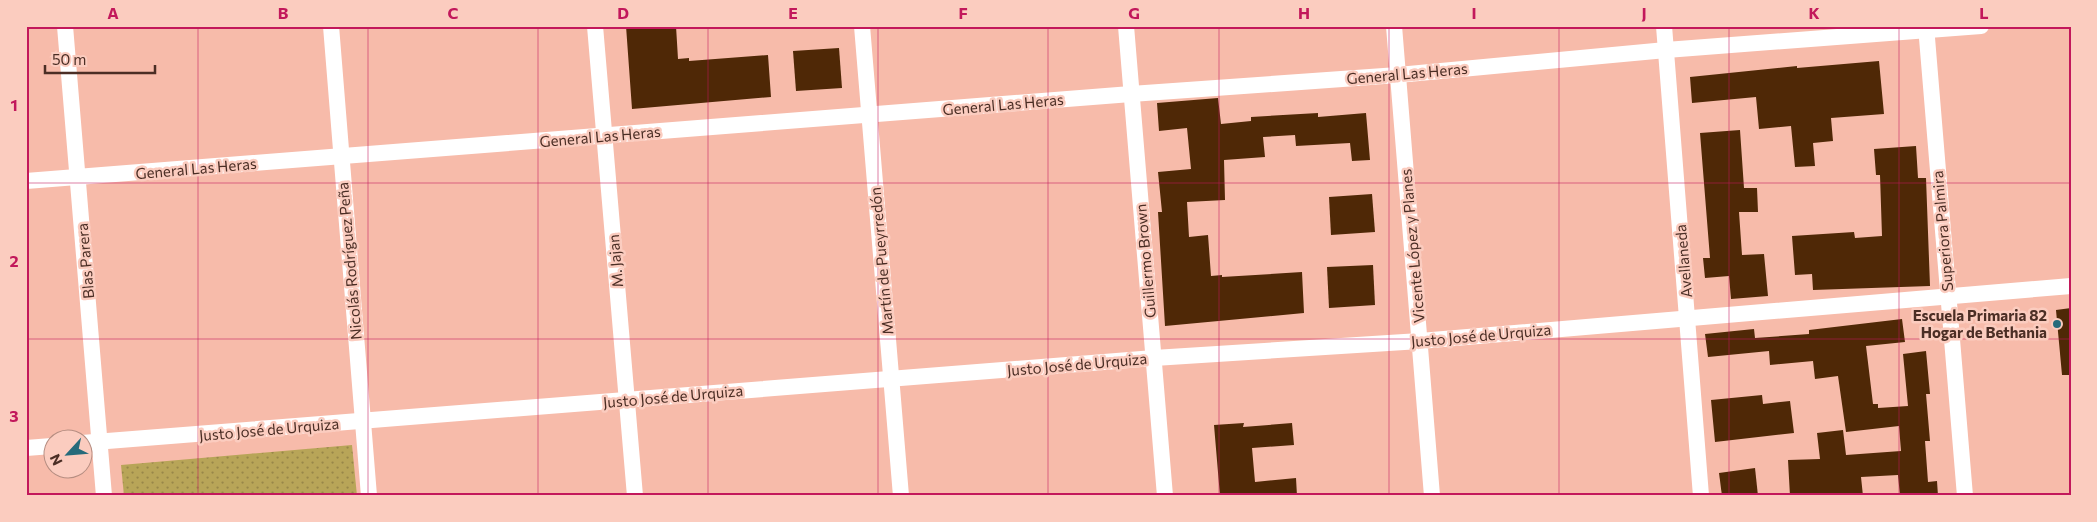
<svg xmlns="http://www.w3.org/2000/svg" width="2097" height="522" font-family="Commissioner,sans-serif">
  <defs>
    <pattern id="grass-dots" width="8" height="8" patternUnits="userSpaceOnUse" patternTransform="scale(1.25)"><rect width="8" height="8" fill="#b8a558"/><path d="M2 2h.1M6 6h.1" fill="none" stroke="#988749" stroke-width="1.8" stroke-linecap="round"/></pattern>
  </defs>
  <rect width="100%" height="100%" fill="#f7bbaa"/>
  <path fill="url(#grass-dots)" d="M 352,445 L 357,496 L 124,496 L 121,465 Z"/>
  <g fill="#4f2806">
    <path d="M 626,26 L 676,26 L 678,59 L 689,58 L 689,61 L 768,55 L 771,97 L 632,109 Z"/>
    <path d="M 839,48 L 842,88 L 796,91 L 793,51 Z"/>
    <path d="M 1879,61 L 1884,114 L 1831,118 L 1833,141 L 1813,143 L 1815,166 L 1795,167 L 1791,126 L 1759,129 L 1756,97 L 1692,103 L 1690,77 L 1797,66 L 1797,68 Z"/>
    <path d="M 1218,98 L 1221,124 L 1251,121 L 1251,117 L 1318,113 L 1318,117 L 1366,113 L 1370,160 L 1352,161 L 1350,143 L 1296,146 L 1295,135 L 1263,137 L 1265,157 L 1224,160 L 1225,200 L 1187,202 L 1189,237 L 1208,235 L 1211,276 L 1222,275 L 1222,277 L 1302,272 L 1304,313 L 1165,326 L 1158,212 L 1162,212 L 1158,172 L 1191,169 L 1187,128 L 1159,131 L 1157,103 Z"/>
    <path d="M 1740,130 L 1744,188 L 1757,188 L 1758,212 L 1739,212 L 1742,255 L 1764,254 L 1768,296 L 1731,299 L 1729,276 L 1705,278 L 1703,258 L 1710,258 L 1700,133 Z"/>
    <path d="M 1916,146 L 1918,178 L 1926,178 L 1930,286 L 1813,290 L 1812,274 L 1795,275 L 1792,236 L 1854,232 L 1855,238 L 1882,236 L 1880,175 L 1876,175 L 1874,149 Z"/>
    <path d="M 1372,194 L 1375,232 L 1331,235 L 1329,197 Z"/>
    <path d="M 1373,265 L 1375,305 L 1329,308 L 1327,267 Z"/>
    <path d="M 2071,308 L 2071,375 L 2062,375 L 2056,310 Z"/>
    <path d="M 1902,319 L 1905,342 L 1866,346 L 1873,404 L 1878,404 L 1878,408 L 1908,406 L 1903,354 L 1926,351 L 1930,394 L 1926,394 L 1930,441 L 1925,441 L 1928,482 L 1937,481 L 1938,496 L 1900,496 L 1898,475 L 1861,477 L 1863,496 L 1790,496 L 1788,460 L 1820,459 L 1817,433 L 1843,430 L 1846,455 L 1901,451 L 1899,426 L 1846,432 L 1838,376 L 1815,379 L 1813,361 L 1770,365 L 1769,351 L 1708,357 L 1705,334 L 1754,329 L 1755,338 L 1809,334 L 1809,330 Z"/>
    <path d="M 1762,395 L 1763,404 L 1790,401 L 1794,433 L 1715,442 L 1711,400 Z"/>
    <path d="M 1244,423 L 1243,427 L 1292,423 L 1294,445 L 1252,448 L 1255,482 L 1296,478 L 1297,496 L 1220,496 L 1214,425 Z"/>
    <path d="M 1755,468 L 1758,496 L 1722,496 L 1719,473 Z"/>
  </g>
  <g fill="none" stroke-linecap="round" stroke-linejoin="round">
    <g stroke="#fff" stroke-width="16">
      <path d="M 65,26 L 104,496"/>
      <path d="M 331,26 L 369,496"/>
      <path d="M 595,26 L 635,496"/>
      <path d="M 862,26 L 901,496"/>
      <path d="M 1126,26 L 1165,496"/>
      <path d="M 1394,26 L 1432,496"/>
      <path d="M 1664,26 L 1701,496"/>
      <path d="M 1926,26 L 1965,496"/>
      <path d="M 26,181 L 1131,94 L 1398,75 L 1666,50 L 1981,26"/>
      <path d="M 82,443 L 1154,358 L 1420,341 L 2071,286"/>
      <path d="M 26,448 L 52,446"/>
    </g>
  </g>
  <path fill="none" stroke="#c2185b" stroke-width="1" stroke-opacity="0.55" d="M 198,26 L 198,496M 368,26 L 368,496M 538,26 L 538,496M 708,26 L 708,496M 878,26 L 878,496M 1048,26 L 1048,496M 1219,26 L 1219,496M 1389,26 L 1389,496M 1559,26 L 1559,496M 1729,26 L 1729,496M 1899,26 L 1899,496M 26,183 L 2071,183M 26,339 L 2071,339"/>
  <circle fill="#266b7b" stroke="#fbccbf" stroke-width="2" cx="2057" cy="324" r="5"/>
  <g text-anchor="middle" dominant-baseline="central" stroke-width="5" stroke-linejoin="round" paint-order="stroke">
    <g font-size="15" fill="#4b2e25" stroke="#fbccbf">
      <text transform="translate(1407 73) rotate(-5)">General Las Heras</text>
      <text transform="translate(1003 104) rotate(-5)">General Las Heras</text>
      <text transform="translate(600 136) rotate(-5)">General Las Heras</text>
      <text transform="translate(196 168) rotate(-5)">General Las Heras</text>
      <text transform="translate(1942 231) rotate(-95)">Superiora Palmira</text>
      <text transform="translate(1412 246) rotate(-95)">Vicente López y Planes</text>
      <text transform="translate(85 261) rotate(-95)">Blas Parera</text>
      <text transform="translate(349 261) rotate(-95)">Nicolás Rodríguez Peña</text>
      <text transform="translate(615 261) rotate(-95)">M. Jajan</text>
      <text transform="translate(881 261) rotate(-95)">Martín de Pueyrredón</text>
      <text transform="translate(1145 261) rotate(-95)">Guillermo Brown</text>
      <text transform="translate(1683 261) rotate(-95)">Avellaneda</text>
      <text transform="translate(1481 335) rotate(-5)">Justo José de Urquiza</text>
      <text transform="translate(1077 364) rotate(-5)">Justo José de Urquiza</text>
      <text transform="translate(673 396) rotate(-5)">Justo José de Urquiza</text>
      <text transform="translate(269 429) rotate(-5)">Justo José de Urquiza</text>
    </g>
    <g font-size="15" font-weight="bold" fill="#4b2e25" stroke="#fbccbf" text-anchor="end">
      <text x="2047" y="315">Escuela Primaria 82<tspan x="2047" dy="17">Hogar de Bethania</tspan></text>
    </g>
  </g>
  <rect width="2097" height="522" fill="none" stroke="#fbccbf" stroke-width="55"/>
  <g transform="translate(68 454) rotate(244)"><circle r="24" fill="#fbccbf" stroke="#b58d81"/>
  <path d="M0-4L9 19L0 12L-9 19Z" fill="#266b7b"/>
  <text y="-8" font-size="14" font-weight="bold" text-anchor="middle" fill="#4b2e25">N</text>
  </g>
  <path d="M45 65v8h110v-8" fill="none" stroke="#4b2e25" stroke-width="2.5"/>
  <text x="52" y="65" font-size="15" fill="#4b2e25" stroke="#fbccbf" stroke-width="4" paint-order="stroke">50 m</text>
  <rect x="28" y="28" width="2042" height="466" fill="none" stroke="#c2185b" stroke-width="2"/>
  <g font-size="16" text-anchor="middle" font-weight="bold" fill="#c2185b">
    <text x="113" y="19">A</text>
    <text x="283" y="19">B</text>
    <text x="453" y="19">C</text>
    <text x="623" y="19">D</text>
    <text x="793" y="19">E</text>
    <text x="963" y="19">F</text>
    <text x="1134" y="19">G</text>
    <text x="1304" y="19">H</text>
    <text x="1474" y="19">I</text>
    <text x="1644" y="19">J</text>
    <text x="1814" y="19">K</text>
    <text x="1984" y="19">L</text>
    <text x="14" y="111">1</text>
    <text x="14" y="267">2</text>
    <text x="14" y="422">3</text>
  </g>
</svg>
